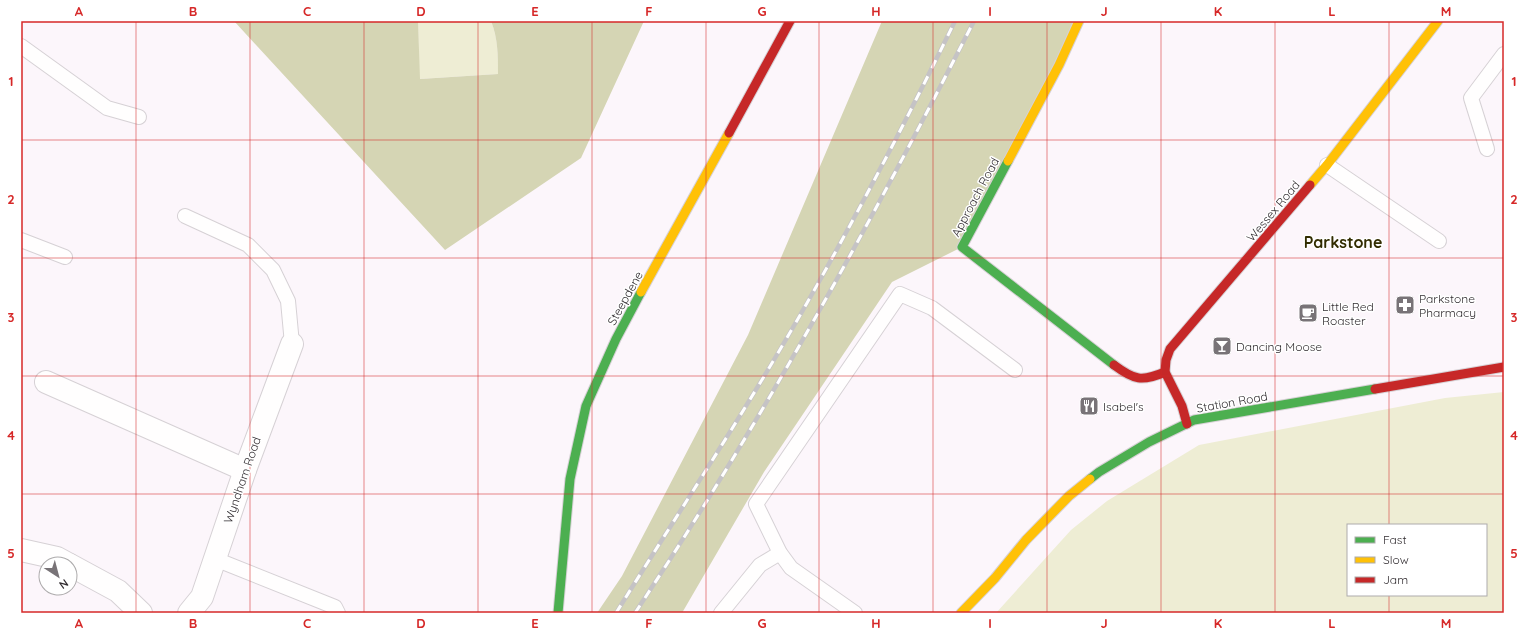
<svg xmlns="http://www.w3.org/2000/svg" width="1525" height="634" font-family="Quicksand,sans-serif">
  <rect width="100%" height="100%" fill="#fcf6fb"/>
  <g fill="#eeedd4" fill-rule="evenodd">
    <path d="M 418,21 L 491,21 C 498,38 498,56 498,74 L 419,79 Z"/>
    <path d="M 1504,392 L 1504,613 L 996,613 L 1071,530 L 1107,501 L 1199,445 L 1445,398 ZM 1348,525 L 1486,525 L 1486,595 L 1348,595 Z"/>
  </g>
  <g fill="#d5d5b4">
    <path d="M 234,21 L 418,21 L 420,79 L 498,74 C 498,56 498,38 491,21 L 644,21 L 581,158 L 445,250 Z"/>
    <path d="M 882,21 L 1079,21 L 962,247 L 892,282 L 764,472 L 682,613 L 597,613 L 622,576 L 748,335 Z"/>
  </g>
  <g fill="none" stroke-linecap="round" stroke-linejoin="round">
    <g stroke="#d6d1d5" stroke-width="16">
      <g id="lane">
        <path d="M 21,46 L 107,108 L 139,117"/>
        <path d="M 1487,149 L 1471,98 L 1504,54"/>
        <path d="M 1327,165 L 1439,241"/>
        <path d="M 185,216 L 248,245 L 273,270 L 288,301 L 292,344"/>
        <path d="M 21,240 L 65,257"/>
        <path d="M 215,559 L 335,607 L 338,613"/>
        <path d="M 721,613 L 760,565 L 780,553"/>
        <path d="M 855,613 L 791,568 L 780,553 L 756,504 L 900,294 L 932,308 L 1015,370"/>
      </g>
    </g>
    <g stroke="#d6d1d5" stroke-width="24">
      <g id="street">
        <path d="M 46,382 L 245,470"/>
        <path d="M 21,550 L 57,558 L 68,564"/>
        <path d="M 70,565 L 118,591 L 141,613"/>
        <path d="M 189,613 L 202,597 L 245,470 L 292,344"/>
      </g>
    </g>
    <g stroke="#d6d1d5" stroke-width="11">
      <g id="fast">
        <path d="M 1008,161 L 962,247 L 1114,365"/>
        <path d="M 1090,479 L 1099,472 L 1149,442 L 1194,420 L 1375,389"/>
        <path d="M 558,613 L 570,479 L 586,406 L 616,339 L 641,292"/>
      </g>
    </g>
    <g stroke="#d6d1d5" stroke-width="11">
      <g id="slow">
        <path d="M 1008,161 L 1059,65 L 1079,21"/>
        <path d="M 1310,185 L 1327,165 L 1438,21"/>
        <path d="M 641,292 L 729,133"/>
        <path d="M 961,613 L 995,578 L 1026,540 L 1069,496 L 1090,479"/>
      </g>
    </g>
    <g stroke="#d6d1d5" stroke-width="11">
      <g id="jam">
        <path d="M 729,133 L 790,21"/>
        <path d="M 1114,365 C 1134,380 1142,382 1165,372"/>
        <path d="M 1375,389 L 1504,367"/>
        <path d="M 1187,424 L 1182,406 L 1165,372 L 1166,360 L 1170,349 L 1310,185"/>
      </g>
    </g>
    <use href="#lane" stroke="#fffefe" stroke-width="14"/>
    <use href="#street" stroke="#fffefe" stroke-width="22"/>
    <use href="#fast" stroke="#4caf50" stroke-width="9"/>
    <use href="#slow" stroke="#ffc107" stroke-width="9"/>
    <use href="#jam" stroke="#c62828" stroke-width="9"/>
    <g stroke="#c5c3c5" stroke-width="4.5">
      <g id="rail">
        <path d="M 616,613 C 680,510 747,409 807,303 C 859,211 909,116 955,21"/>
        <path d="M 635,613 C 761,423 871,223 974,21"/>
      </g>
    </g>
    <use href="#rail" stroke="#fff" stroke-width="3" stroke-dasharray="9" stroke-linecap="butt"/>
  </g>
  <path fill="none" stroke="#d62828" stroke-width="1" stroke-opacity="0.55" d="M 136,21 L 136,613M 250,21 L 250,613M 364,21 L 364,613M 478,21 L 478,613M 592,21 L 592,613M 706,21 L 706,613M 819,21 L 819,613M 933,21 L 933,613M 1047,21 L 1047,613M 1161,21 L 1161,613M 1275,21 L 1275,613M 1389,21 L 1389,525M 21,140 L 1504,140M 21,258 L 1504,258M 21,376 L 1504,376M 21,494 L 1504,494M 1389,595 L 1389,613"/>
  <defs>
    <g id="pharmacy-square" transform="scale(1)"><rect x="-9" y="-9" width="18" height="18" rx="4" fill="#787377" stroke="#fff"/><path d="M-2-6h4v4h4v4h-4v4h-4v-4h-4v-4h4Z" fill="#fff"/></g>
    <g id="cafe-square" transform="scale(1)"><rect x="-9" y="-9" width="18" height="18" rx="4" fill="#787377" stroke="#fff"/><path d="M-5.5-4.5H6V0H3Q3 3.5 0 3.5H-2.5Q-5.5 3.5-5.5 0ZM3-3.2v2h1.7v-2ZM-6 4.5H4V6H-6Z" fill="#fff"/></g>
    <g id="bar-square" transform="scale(1)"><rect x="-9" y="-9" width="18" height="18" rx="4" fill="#787377" stroke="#fff"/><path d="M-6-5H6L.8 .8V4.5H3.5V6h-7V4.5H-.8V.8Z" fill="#fff"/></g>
    <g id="restaurant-square" transform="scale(1)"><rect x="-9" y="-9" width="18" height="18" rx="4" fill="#787377" stroke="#fff"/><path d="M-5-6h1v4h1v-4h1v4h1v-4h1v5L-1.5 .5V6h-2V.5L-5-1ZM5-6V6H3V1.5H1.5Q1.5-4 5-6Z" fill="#fff"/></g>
  </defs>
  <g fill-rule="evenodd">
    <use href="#pharmacy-square" x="1405" y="305"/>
    <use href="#cafe-square" x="1308" y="313"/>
    <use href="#bar-square" x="1222" y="346"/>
    <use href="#restaurant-square" x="1089" y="406"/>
  </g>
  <g text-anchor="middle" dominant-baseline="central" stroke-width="3" stroke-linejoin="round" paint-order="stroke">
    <g font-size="12" fill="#312c30" stroke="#fff">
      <text transform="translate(975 197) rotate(-62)">Approach Road</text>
      <text transform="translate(1273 211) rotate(-50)">Wessex Road</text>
      <text transform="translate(625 298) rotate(-61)">Steepdene</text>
      <text transform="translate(1232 402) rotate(-10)">Station Road</text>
      <text transform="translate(242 480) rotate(-71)">Wyndham Road</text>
    </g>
    <g font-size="12" fill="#312c30" stroke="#fff" text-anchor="start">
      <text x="1419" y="298">Parkstone<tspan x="1419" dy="14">Pharmacy</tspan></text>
      <text x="1322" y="306">Little Red<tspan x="1322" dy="14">Roaster</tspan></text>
      <text x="1236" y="346">Dancing Moose</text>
      <text x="1103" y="406">Isabel's</text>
    </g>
    <g font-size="16" font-weight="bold" fill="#322d01" stroke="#fff">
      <text x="1343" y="242">Parkstone</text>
    </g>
  </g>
  <rect width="1525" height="634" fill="none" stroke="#ffffff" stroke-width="44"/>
  <rect x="1347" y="524" width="140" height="72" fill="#ffffff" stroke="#adabac"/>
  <rect x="1355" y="537" width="20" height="6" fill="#4caf50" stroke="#adabac"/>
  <text x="1383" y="544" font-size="12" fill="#312c30">Fast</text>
  <rect x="1355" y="557" width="20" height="6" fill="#ffc107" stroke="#adabac"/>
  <text x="1383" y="564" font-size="12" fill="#312c30">Slow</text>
  <rect x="1355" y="577" width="20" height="6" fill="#c62828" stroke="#adabac"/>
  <text x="1383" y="584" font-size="12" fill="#312c30">Jam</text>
  <g transform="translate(58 576) rotate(144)"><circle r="19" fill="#ffffff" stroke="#adabac"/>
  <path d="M0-3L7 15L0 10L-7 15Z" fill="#787377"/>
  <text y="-6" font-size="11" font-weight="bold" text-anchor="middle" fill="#312c30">N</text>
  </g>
  <rect x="22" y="22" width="1481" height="590" fill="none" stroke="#d62828" stroke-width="1.5"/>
  <g font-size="13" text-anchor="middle" font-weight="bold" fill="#d62828">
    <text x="79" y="16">A</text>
    <text x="193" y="16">B</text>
    <text x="307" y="16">C</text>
    <text x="421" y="16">D</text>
    <text x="535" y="16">E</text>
    <text x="649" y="16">F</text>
    <text x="762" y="16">G</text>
    <text x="876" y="16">H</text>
    <text x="990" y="16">I</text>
    <text x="1104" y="16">J</text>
    <text x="1218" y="16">K</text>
    <text x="1332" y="16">L</text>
    <text x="1446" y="16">M</text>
    <text x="11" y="86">1</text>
    <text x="1514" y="86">1</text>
    <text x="11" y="204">2</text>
    <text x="1514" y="204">2</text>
    <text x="11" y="322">3</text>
    <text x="1514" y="322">3</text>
    <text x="11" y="440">4</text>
    <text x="1514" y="440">4</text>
    <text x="11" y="558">5</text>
    <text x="1514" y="558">5</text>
    <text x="79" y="628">A</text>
    <text x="193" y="628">B</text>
    <text x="307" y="628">C</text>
    <text x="421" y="628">D</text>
    <text x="535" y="628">E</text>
    <text x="649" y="628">F</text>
    <text x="762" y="628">G</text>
    <text x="876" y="628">H</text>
    <text x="990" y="628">I</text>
    <text x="1104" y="628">J</text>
    <text x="1218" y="628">K</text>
    <text x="1332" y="628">L</text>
    <text x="1446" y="628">M</text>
  </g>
</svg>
